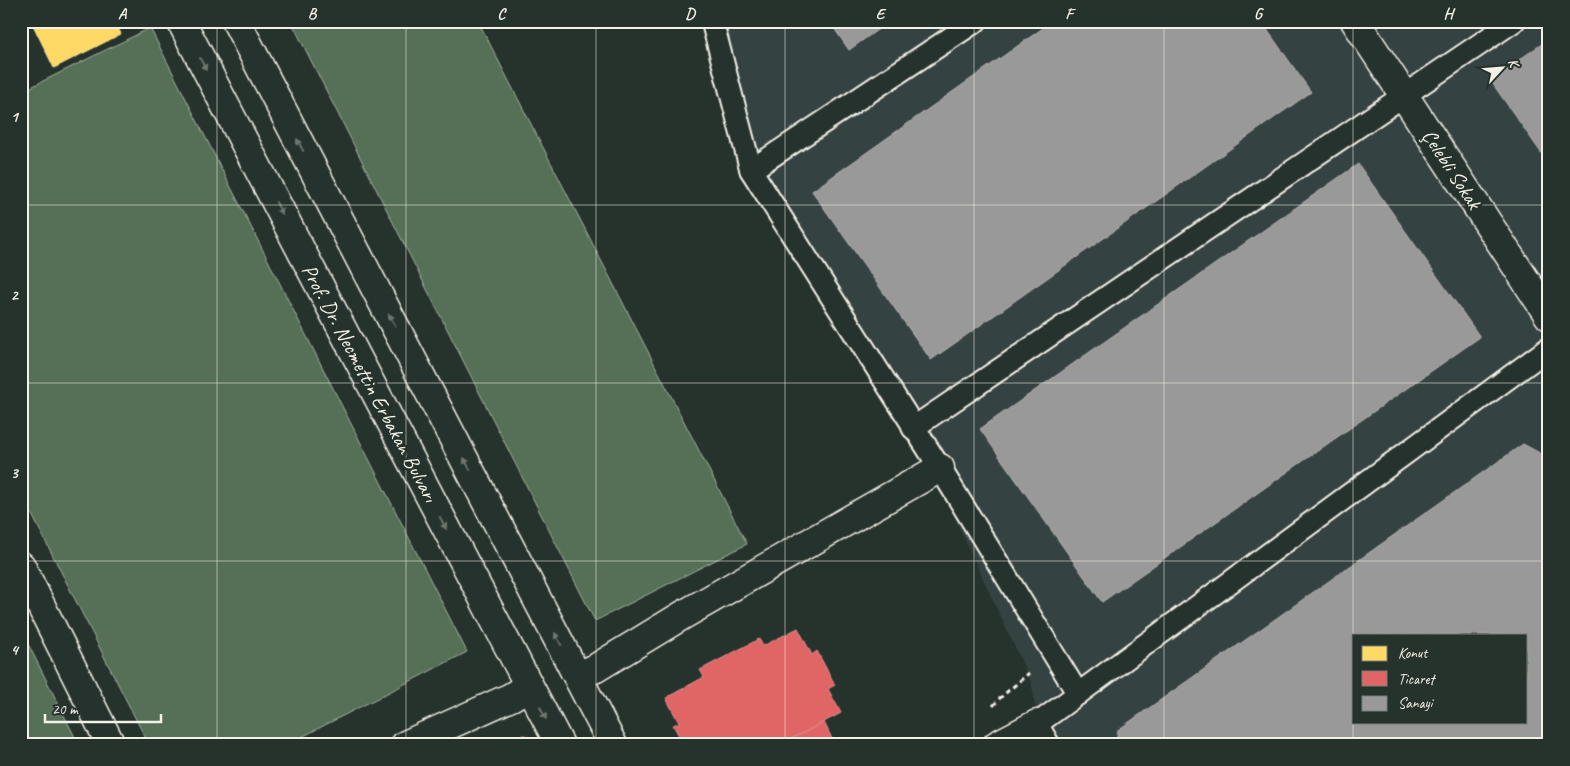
<svg xmlns="http://www.w3.org/2000/svg" width="1570" height="766" font-family="Caveat,sans-serif">
  <rect width="100%" height="100%" fill="#26332d"/>
  <filter id="ink" filterUnits="userSpaceOnUse"><feTurbulence type="fractalNoise" baseFrequency=".02" numOctaves="2"/><feDisplacementMap in="SourceGraphic" scale="10" xChannelSelector="R" yChannelSelector="G"/><feConvolveMatrix kernelMatrix="1 2 1 2 8 2 1 2 1" color-interpolation-filters="sRGB"/></filter>
  <g filter="url(#ink)">
    <path fill="#364343" fill-rule="evenodd" d="M 712,21 L 1549,21 L 1549,745 L 1041,745 L 1032,684 L 913,428 L 751,170 ZM 1354,635 L 1526,635 L 1526,722 L 1354,722 Z"/>
    <g fill="#547056" stroke="#a4b09f">
      <path d="M 291,21 L 478,21 L 747,544 L 595,621 Z"/>
      <path d="M 150,28 L 467,652 L 286,745 L 149,745 L 21,493 L 21,92 Z"/>
      <path d="M 21,630 L 79,745 L 21,745 Z"/>
    </g>
    <path fill="#ffd966" stroke="#fce08d" d="M 31,21 L 115,21 L 121,34 L 54,68 Z"/>
    <g fill="#e06666" stroke="#e6908d">
      <path d="M 798,628 L 812,655 L 817,651 L 835,685 L 828,689 L 841,713 L 780,745 L 684,745 L 673,725 L 679,723 L 666,698 L 704,677 L 700,670 L 759,639 L 763,646 Z"/>
      <path d="M 824,722 L 835,745 L 780,745 Z"/>
      <path d="M 526,735 L 531,745 L 475,745 L 488,739 Z"/>
    </g>
    <g fill="#999" stroke="#b4b3b1" fill-rule="evenodd">
      <path d="M 829,21 L 890,21 L 849,50 Z"/>
      <path d="M 1053,21 L 1261,21 L 1311,92 L 931,360 L 812,191 Z"/>
      <path d="M 1549,39 L 1549,164 L 1490,80 Z"/>
      <path d="M 1358,164 L 1480,337 L 1102,602 L 980,429 Z"/>
      <path d="M 1523,444 L 1549,458 L 1549,745 L 1115,745 L 1118,730 ZM 1354,635 L 1526,635 L 1526,722 L 1354,722 Z"/>
    </g>
    <g fill="none" stroke-linecap="round" stroke-linejoin="round">
      <g stroke="#f4f1e8" stroke-width="25">
        <g id="lane">
          <path d="M 712,21 L 751,170 L 940,468 L 1078,694"/>
          <path d="M 751,170 L 976,21"/>
          <path d="M 913,428 L 1514,21"/>
          <path d="M 1049,745 L 1037,724 L 1549,348"/>
        </g>
      </g>
      <g stroke="#f4f1e8" stroke-width="31">
        <g id="street">
          <path d="M 1355,21 L 1549,316"/>
          <path d="M 21,566 L 111,745"/>
          <path d="M 578,676 L 596,668 L 683,615 L 940,468"/>
          <path d="M 405,745 L 511,697 L 529,686"/>
        </g>
      </g>
      <g stroke="#f4f1e8" stroke-width="31">
        <g id="secondary">
          <path d="M 181,21 L 560,745"/>
          <path d="M 236,21 L 613,745"/>
          <path d="M 997,745 L 1037,724 L 1030,745"/>
        </g>
      </g>
      <path stroke="#f4f1e8" stroke-width="3" stroke-dasharray="5 4" stroke-linecap="butt" d="M 993,706 L 1000,698 L 1029,673"/>
      <use href="#lane" stroke="#26332d" stroke-width="21"/>
      <use href="#street" stroke="#26332d" stroke-width="28"/>
      <use href="#secondary" stroke="#26332d" stroke-width="28"/>
    </g>
    <defs><path id="oneway-solid" d="M-6-.8H1V-3.2L6.5 0L1 3.2V.8H-6Z" transform="scale(1.25)"/></defs>
    <g fill="#6e766e">
      <use href="#oneway-solid" transform="translate(203 64) rotate(62)"/>
      <use href="#oneway-solid" transform="translate(300 145) rotate(-118)"/>
      <use href="#oneway-solid" transform="translate(279 208) rotate(62)"/>
      <use href="#oneway-solid" transform="translate(392 320) rotate(-118)"/>
      <use href="#oneway-solid" transform="translate(467 464) rotate(-118)"/>
      <use href="#oneway-solid" transform="translate(443 523) rotate(62)"/>
      <use href="#oneway-solid" transform="translate(558 639) rotate(-118)"/>
      <use href="#oneway-solid" transform="translate(543 713) rotate(63)"/>
    </g>
  </g>
  <path fill="none" stroke="#f4f1e8" stroke-width="1" stroke-opacity="0.55" d="M 217,21 L 217,745M 406,21 L 406,745M 596,21 L 596,745M 785,21 L 785,745M 974,21 L 974,745M 1164,21 L 1164,745M 1353,21 L 1353,745M 21,205 L 1549,205M 21,383 L 1549,383M 21,561 L 1549,561"/>
  <g text-anchor="middle" dominant-baseline="central" stroke-width="5" stroke-linejoin="round" paint-order="stroke">
    <g font-size="21" fill="#f4f1e8" stroke="#26332d">
      <text transform="translate(1452 169) rotate(57)">Çelebli Sokak</text>
      <text transform="translate(370 383) rotate(62)">Prof. Dr. Necmettin Erbakan Bulvarı</text>
    </g>
  </g>
  <rect width="1570" height="766" fill="none" stroke="#26332d" stroke-width="55"/>
  <rect x="1352" y="634" width="175" height="90" fill="#26332d" stroke="#787f78"/>
  <rect x="1362" y="646" width="25" height="15" fill="#ffd966" stroke="#787f78"/>
  <text x="1398" y="658" font-size="15" fill="#f4f1e8">Konut</text>
  <rect x="1362" y="671" width="25" height="15" fill="#e06666" stroke="#787f78"/>
  <text x="1398" y="684" font-size="15" fill="#f4f1e8">Ticaret</text>
  <rect x="1362" y="696" width="25" height="15" fill="#999999" stroke="#787f78"/>
  <text x="1398" y="708" font-size="15" fill="#f4f1e8">Sanayi</text>
  <g transform="translate(1502 68) rotate(64)" stroke="#26332d" stroke-width="4" paint-order="stroke">
  <path d="M0-4L9 19L0 12L-9 19Z" fill="#f4f1e8"/>
  <text y="-8" font-size="14" font-weight="bold" text-anchor="middle" fill="#f4f1e8">K</text>
  </g>
  <path d="M45 714v8h116v-8" fill="none" stroke="#f4f1e8" stroke-width="2.5"/>
  <text x="52" y="714" font-size="15" fill="#f4f1e8" stroke="#26332d" stroke-width="4" paint-order="stroke">20 m</text>
  <rect x="28" y="28" width="1514" height="710" fill="none" stroke="#f4f1e8" stroke-width="2"/>
  <g font-size="16" text-anchor="middle" font-weight="bold" fill="#f4f1e8">
    <text x="122" y="19">A</text>
    <text x="312" y="19">B</text>
    <text x="501" y="19">C</text>
    <text x="690" y="19">D</text>
    <text x="880" y="19">E</text>
    <text x="1069" y="19">F</text>
    <text x="1258" y="19">G</text>
    <text x="1448" y="19">H</text>
    <text x="14" y="122">1</text>
    <text x="14" y="300">2</text>
    <text x="14" y="478">3</text>
    <text x="14" y="655">4</text>
  </g>
</svg>
